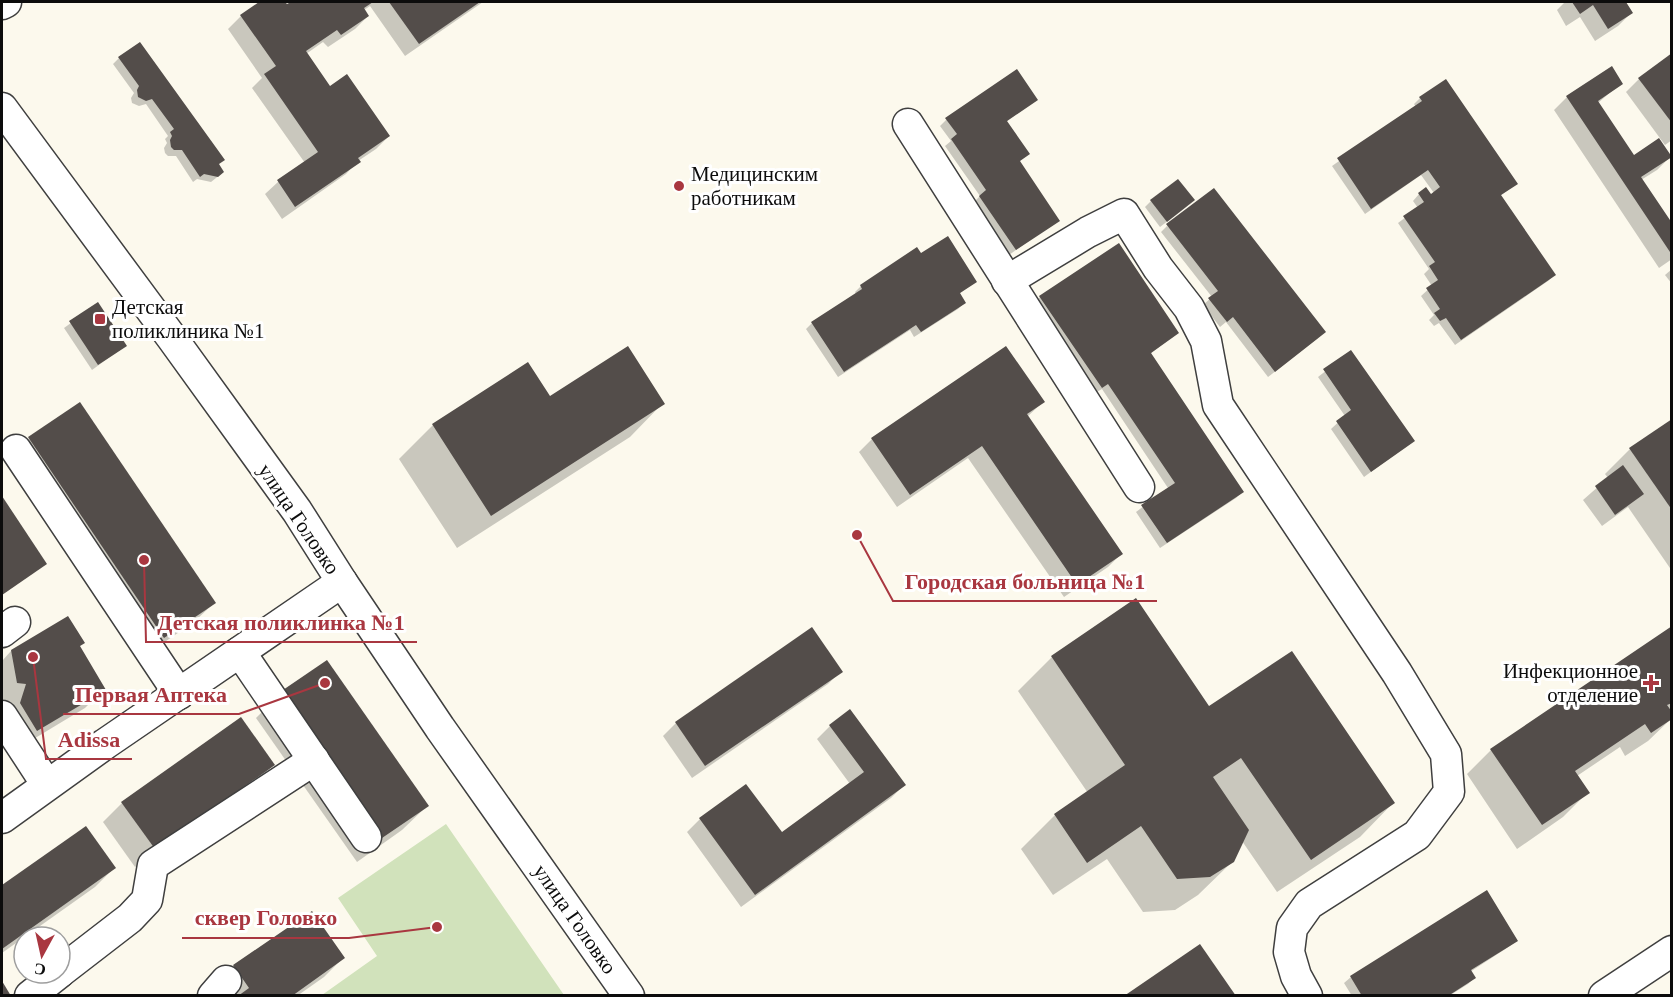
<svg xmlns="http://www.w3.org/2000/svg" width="1673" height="997" font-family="'Times New Roman',serif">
  <rect width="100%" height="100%" fill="#fcf9ed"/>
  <path fill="#d1e2bb" d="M 446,824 L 564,995 L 322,995 L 377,956 L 338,898 Z"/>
  <g fill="#0003">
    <path d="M 262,2 L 283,2 L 287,6 L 294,2 L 483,2 L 405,56 L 370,6 L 364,10 L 368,16 L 355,29 L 328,47 L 323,42 L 306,54 L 330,88 L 389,136 L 376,149 L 358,161 L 346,174 L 282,219 L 265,194 L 278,182 L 305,163 L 252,88 L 262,78 L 228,29 L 241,16 Z"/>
    <path d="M 1565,2 L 1624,2 L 1631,13 L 1618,26 L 1595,41 L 1580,17 L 1566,26 L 1557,10 Z"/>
    <path d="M 1672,55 L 1672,140 L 1665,145 L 1626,92 L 1639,79 Z"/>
    <path d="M 119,58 L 218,165 L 222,172 L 216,178 L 211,182 L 197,179 L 193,182 L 176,156 L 168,156 L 165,153 L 164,148 L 167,143 L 165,139 L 168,136 L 146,104 L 139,106 L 132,103 L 131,98 L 134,93 L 113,64 Z"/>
    <path d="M 1621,83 L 1598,103 L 1634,157 L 1670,157 L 1657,170 L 1641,180 L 1672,226 L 1672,259 L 1659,268 L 1554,110 L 1567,97 Z"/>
    <path d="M 1420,98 L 1516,184 L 1500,196 L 1554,275 L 1548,281 L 1455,345 L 1439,323 L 1434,326 L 1429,320 L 1434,315 L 1421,296 L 1432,286 L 1424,274 L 1429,269 L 1398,223 L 1418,208 L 1413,201 L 1419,194 L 1426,189 L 1430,196 L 1434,193 L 1421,175 L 1365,214 L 1332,166 L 1416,107 L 1414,104 Z"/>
    <path d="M 1036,100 L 1006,122 L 1018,162 L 1058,220 L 1009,255 L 973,203 L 980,196 L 945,146 L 951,141 L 940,126 L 946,120 Z"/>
    <path d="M 1151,201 L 1187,206 L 1160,227 L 1145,207 Z"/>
    <path d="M 1167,226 L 1318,338 L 1268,377 L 1226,322 L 1220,327 L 1203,305 L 1212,297 L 1161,232 Z"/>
    <path d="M 920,255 L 975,282 L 959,294 L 964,303 L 958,309 L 914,337 L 910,330 L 838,377 L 806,329 L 812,323 L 856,294 L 855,292 L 861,286 Z"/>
    <path d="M 1672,269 L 1672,284 L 1665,275 Z"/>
    <path d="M 1040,297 L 1177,333 L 1150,354 L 1242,492 L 1236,498 L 1160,548 L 1136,512 L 1168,488 L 1102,389 L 1095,393 L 1034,303 Z"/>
    <path d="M 97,304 L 125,346 L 92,370 L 64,328 Z"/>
    <path d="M 1350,352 L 1413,441 L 1364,477 L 1331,429 L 1345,416 L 1318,377 Z"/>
    <path d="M 527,364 L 549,398 L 663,403 L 630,437 L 457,548 L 399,459 L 433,425 Z"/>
    <path d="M 1043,402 L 1027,417 L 1121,554 L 1108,567 L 1064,597 L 968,458 L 897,507 L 859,452 L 872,439 Z"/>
    <path d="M 1672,421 L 1672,571 L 1628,507 L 1602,526 L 1583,500 L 1608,478 L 1605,474 L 1630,449 Z"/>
    <path d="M 29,438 L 214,603 L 194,622 L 144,656 L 10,457 Z"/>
    <path d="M 2,499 L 45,564 L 2,595 Z"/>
    <path d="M 1672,628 L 1672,709 L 1669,711 L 1672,718 L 1648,741 L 1625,756 L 1620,747 L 1577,776 L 1588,792 L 1563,817 L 1517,849 L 1467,774 L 1491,750 Z"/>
    <path d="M 79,647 L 104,689 L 85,708 L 17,749 L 2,702 L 2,661 L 11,651 Z"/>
    <path d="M 1052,657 L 1393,803 L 1360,837 L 1277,892 L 1242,841 L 1233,861 L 1198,895 L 1175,910 L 1143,912 L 1107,859 L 1053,895 L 1021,849 L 1055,815 L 1088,793 L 1018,691 Z"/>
    <path d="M 841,671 L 828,684 L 692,778 L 663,736 L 676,723 Z"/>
    <path d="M 281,693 L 427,806 L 402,830 L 357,862 L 256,718 Z"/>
    <path d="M 850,711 L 904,785 L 891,798 L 741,907 L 687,832 L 700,819 L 746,786 L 781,834 L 850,784 L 817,739 L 830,726 Z"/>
    <path d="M 273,765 L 254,784 L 135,867 L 103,822 L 122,803 Z"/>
    <path d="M 85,828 L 114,868 L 95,887 L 2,953 L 2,887 Z"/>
    <path d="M 1486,892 L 1517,940 L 1510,946 L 1470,972 L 1474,978 L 1468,984 L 1449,996 L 1352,996 L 1344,983 L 1351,977 Z"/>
    <path d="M 343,958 L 324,977 L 297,996 L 222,996 L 215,985 L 234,966 Z"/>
  </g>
  <g fill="#534d4a">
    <path d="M 259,2 L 285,2 L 287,4 L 291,2 L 373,2 L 364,8 L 369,16 L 341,35 L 337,30 L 306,51 L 330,86 L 347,74 L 390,136 L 358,158 L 361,162 L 295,207 L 277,180 L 318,152 L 264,74 L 276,66 L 240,15 Z"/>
    <path d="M 389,2 L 480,2 L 419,44 Z"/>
    <path d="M 1572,2 L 1626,2 L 1633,13 L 1608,29 L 1593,5 L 1580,14 Z"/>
    <path d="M 140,42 L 225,160 L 219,164 L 224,172 L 218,177 L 204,174 L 200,177 L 182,150 L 174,150 L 171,147 L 170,140 L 172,136 L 170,132 L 174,129 L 152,99 L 146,101 L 138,97 L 137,90 L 139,86 L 118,57 Z"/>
    <path d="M 1672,53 L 1672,123 L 1638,78 Z"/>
    <path d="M 1612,66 L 1623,84 L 1598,101 L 1634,155 L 1659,138 L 1672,157 L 1641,177 L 1672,223 L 1672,255 L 1566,96 Z"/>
    <path d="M 1017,69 L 1038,100 L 1007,121 L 1030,154 L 1020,161 L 1060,221 L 1016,250 L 979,196 L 986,190 L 951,139 L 957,134 L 945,118 Z"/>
    <path d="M 1446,79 L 1518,184 L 1501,195 L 1556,275 L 1461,340 L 1446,318 L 1440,321 L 1434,313 L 1440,309 L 1426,288 L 1438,280 L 1429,266 L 1435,262 L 1403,216 L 1424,202 L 1418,193 L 1426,187 L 1431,194 L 1440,187 L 1428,170 L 1371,209 L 1337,158 L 1422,101 L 1419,97 Z"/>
    <path d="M 1178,179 L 1195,200 L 1167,222 L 1150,200 Z"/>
    <path d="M 1214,188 L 1326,332 L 1275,372 L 1233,317 L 1227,322 L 1208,298 L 1218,291 L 1166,224 Z"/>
    <path d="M 948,236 L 977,282 L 960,293 L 966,303 L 921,332 L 916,325 L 844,372 L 811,322 L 862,289 L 860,285 L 917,247 L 921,253 Z"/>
    <path d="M 1119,243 L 1179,333 L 1151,353 L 1244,492 L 1167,543 L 1141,505 L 1175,483 L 1108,384 L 1102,388 L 1039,296 Z"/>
    <path d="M 98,302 L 127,346 L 98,365 L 69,321 Z"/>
    <path d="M 628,346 L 665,404 L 491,516 L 432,424 L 528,362 L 550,396 Z"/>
    <path d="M 1006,346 L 1045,402 L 1027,414 L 1123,554 L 1077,585 L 982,446 L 910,495 L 871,438 Z"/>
    <path d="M 1351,350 L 1415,441 L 1371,472 L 1336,421 L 1351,410 L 1323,369 Z"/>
    <path d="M 80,402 L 216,603 L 164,638 L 28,437 Z"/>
    <path d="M 1672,419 L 1672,510 L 1629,448 Z"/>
    <path d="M 1623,465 L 1644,494 L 1615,515 L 1595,486 Z"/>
    <path d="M 2,496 L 47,564 L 2,595 Z"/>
    <path d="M 1136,598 L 1209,706 L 1292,651 L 1395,803 L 1311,860 L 1241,758 L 1213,777 L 1249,830 L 1234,862 L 1210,877 L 1177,879 L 1141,826 L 1087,863 L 1054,814 L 1125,765 L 1051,656 Z"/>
    <path d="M 68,616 L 85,643 L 80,646 L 106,690 L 37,731 L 20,703 L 26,684 L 17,683 L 11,650 Z"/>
    <path d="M 1672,626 L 1672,703 L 1667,705 L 1672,712 L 1672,719 L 1651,733 L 1645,724 L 1575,771 L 1590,793 L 1542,825 L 1490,749 Z"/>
    <path d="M 812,627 L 843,672 L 705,766 L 675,722 Z"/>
    <path d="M 327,660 L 429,806 L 382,838 L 280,692 Z"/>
    <path d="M 850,709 L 906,785 L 755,895 L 699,818 L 746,784 L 782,832 L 864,772 L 829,725 Z"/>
    <path d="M 241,717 L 275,765 L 155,849 L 121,802 Z"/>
    <path d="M 86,826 L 116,868 L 2,949 L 2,885 Z"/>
    <path d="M 1487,890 L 1518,941 L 1471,970 L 1476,978 L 1448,996 L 1362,996 L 1350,976 Z"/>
    <path d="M 312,911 L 345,958 L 292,996 L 238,996 L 249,988 L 233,965 Z"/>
    <path d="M 1200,944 L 1236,996 L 1124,996 Z"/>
    <path d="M 2,981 L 11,996 L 2,996 Z"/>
  </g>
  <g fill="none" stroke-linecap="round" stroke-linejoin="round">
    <g stroke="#3f3f3f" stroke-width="33">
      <g id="minor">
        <path d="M 2,4 L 6,2"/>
        <path d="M 2,108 L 172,338 L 297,511 L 342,582 L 440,728 L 629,996"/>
        <path d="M 908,124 L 1139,487"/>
        <path d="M 1007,281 L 1088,232 L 1124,214 L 1158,268 L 1189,308 L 1206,341 L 1218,405 L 1397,673 L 1446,754 L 1449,792 L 1417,835 L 1309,904 L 1292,928 L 1289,952 L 1296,976 L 1307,996"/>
        <path d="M 16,450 L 179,694"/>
        <path d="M 2,632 L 15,622"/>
        <path d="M 240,652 L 366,837"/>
        <path d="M 2,716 L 47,785"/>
        <path d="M 2,818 L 105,744 L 342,582"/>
        <path d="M 60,972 L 130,918 L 147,900 L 153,865 L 314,760"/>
        <path d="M 30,996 L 59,973"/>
        <path d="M 213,996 L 226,981"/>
        <path d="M 1604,996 L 1672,951"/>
      </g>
    </g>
    <use href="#minor" stroke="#fff" stroke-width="30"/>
  </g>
  <g fill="#a93740" stroke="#fff" stroke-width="2">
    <circle cx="679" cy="186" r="6"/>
    <rect x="94" y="313" width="12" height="12" rx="3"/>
    <path d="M1648 674h6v6h6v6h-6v6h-6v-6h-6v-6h6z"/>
  </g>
  <g text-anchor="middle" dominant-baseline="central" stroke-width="6" stroke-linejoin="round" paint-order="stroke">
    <g font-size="21" fill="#0c0c0c" stroke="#fff" text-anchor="start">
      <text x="691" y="174">Медицинским<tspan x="691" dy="24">работникам</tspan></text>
      <text x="112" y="307">Детская<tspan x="112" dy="24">поликлиника №1</tspan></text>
      <text x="1638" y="671" text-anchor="end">Инфекционное<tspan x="1638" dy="24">отделение</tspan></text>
    </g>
    <g font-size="21" fill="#0c0c0c" stroke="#fff">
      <text transform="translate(299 519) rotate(56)">улица Головко</text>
      <text transform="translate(575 919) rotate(55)">улица Головко</text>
    </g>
  </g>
  <path fill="none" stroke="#a93740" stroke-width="2" d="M857 535L893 601H1157M144 560L146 642H417M325 683L239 714H63M33 657L46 759H132M437 927L349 938H182"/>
  <g fill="#a93740" stroke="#fff" stroke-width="2">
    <circle cx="857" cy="535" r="6"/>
    <circle cx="144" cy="560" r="6"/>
    <circle cx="325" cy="683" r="6"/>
    <circle cx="33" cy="657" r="6"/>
    <circle cx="437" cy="927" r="6"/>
  </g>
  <g font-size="22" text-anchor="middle" font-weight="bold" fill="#a93740" stroke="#fff" stroke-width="6" stroke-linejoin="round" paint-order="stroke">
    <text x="1025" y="589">Городская больница №1</text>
    <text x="281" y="630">Детская поликлинка №1</text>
    <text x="151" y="702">Первая Аптека</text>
    <text x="89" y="747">Adissa</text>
    <text x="266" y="925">сквер Головко</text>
  </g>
  <rect width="1673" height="997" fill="none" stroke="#0c0c0c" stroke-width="6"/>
  <g transform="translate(42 955) rotate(188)"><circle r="28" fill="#ffffff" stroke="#9e9e9e" stroke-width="1.5"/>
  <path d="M0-4.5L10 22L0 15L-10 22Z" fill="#a93740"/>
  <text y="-9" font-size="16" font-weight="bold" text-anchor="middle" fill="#0c0c0c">С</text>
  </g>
</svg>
